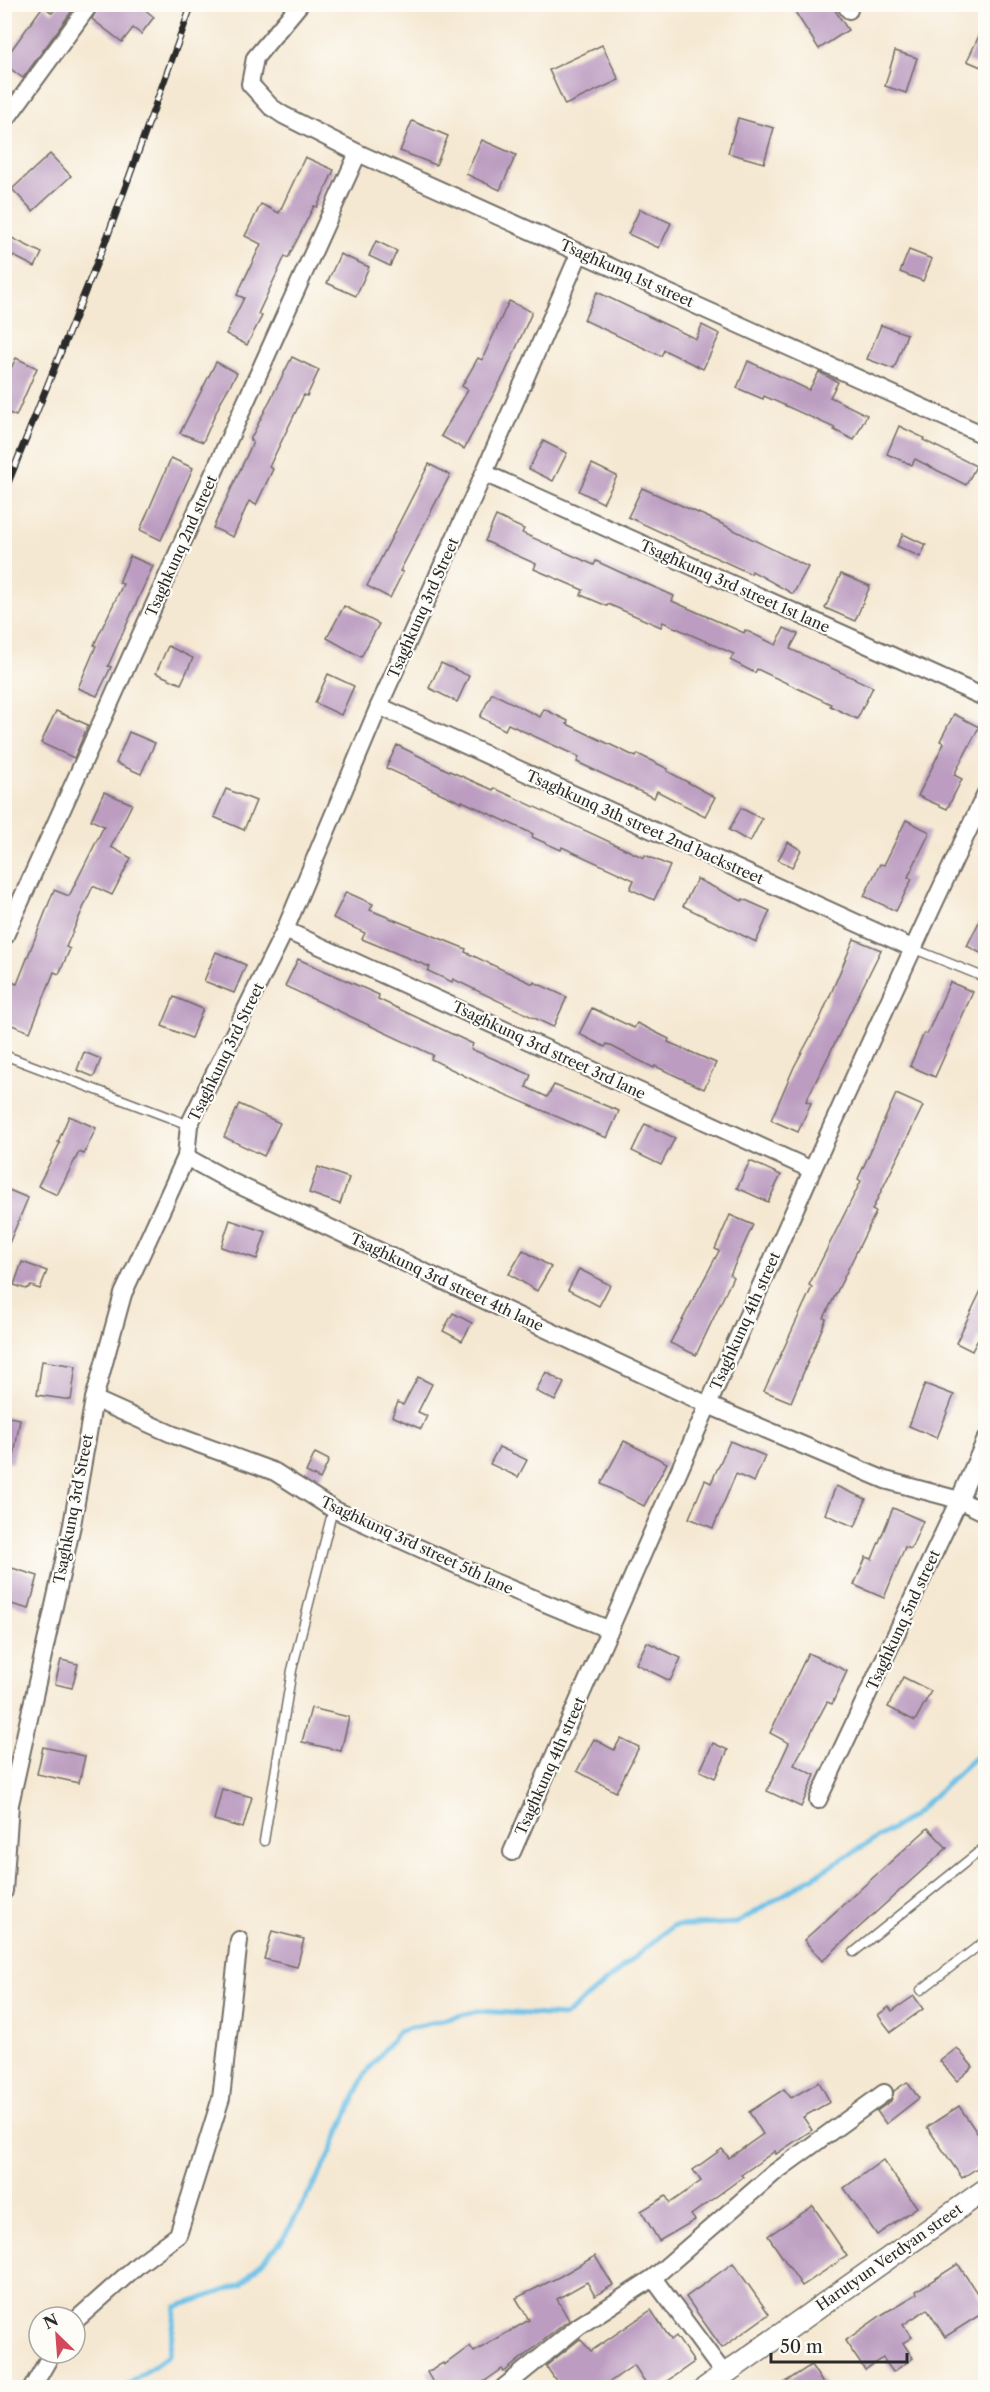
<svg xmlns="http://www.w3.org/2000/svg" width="990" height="2392" font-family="'Libre Caslon Text',serif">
  <rect width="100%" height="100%" fill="#fdfcf7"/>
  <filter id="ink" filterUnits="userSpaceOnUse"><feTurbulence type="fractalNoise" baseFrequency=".0167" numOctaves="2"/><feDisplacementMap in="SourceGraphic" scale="12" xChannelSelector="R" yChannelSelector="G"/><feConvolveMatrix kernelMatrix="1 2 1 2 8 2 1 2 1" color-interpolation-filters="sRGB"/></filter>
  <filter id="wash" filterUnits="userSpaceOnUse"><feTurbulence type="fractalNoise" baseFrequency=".008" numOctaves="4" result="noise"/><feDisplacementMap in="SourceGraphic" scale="24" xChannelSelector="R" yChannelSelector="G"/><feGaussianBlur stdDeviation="1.35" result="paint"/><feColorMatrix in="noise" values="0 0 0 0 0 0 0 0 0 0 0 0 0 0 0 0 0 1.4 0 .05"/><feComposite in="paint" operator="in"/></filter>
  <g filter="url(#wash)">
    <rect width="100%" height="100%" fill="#f5e8d2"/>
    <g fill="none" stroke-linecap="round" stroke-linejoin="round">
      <path stroke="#6ac0e7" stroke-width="5" d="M 124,2388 L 169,2355 L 176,2307 L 241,2285 L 283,2239 L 326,2163 L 365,2074 L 399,2031 L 478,2011 L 565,2016 L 672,1926 L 737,1923 L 911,1817 L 986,1747"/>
    </g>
    <g id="blocks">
      <g fill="#bc9dc1">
        <path d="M 59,4 L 77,4 L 23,78 L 4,64 L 4,60 L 43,6 L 52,13 Z"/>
        <path d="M 100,4 L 138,4 L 154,17 L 141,34 L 133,28 L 122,42 L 92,19 Z"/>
        <path d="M 790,4 L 831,4 L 848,30 L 819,49 Z"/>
        <path d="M 986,21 L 986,69 L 967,61 Z"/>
        <path d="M 602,45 L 619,80 L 565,105 L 549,70 Z"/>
        <path d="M 895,51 L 917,58 L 906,93 L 885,86 Z"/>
        <path d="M 738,118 L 774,128 L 764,163 L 728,153 Z"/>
        <path d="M 412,121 L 448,136 L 436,165 L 400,151 Z"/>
        <path d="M 482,140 L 516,155 L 500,190 L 466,174 Z"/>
        <path d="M 50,154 L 71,176 L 33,211 L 12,189 Z"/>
        <path d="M 305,157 L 334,170 L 317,207 L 314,206 L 288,258 L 285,256 L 258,314 L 262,316 L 247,345 L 226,334 L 244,298 L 237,295 L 261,244 L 245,236 L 261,204 L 279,213 Z"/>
        <path d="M 640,209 L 671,223 L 659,248 L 628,234 Z"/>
        <path d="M 4,234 L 42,253 L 35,267 L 4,251 Z"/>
        <path d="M 376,241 L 397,251 L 390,266 L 369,256 Z"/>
        <path d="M 909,250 L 932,259 L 923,281 L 900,272 Z"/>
        <path d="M 340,254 L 369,267 L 356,296 L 327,283 Z"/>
        <path d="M 597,292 L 696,339 L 702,325 L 720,334 L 703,369 L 664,350 L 661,356 L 584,320 Z"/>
        <path d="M 509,301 L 532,312 L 505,373 L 464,449 L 441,436 L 468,390 L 462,386 L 478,358 L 482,360 Z"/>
        <path d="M 881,325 L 907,334 L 894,369 L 867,359 Z"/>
        <path d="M 292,357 L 319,370 L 307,396 L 304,395 L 269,467 L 273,469 L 256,505 L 249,501 L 233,537 L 213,528 L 253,442 L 250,440 Z"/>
        <path d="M 16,358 L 37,368 L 16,416 L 4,411 L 4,383 Z"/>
        <path d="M 748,361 L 809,390 L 819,372 L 838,382 L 830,397 L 867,415 L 854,440 L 834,430 L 835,428 L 764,396 L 763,399 L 737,388 Z"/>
        <path d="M 216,362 L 237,373 L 221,401 L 203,442 L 180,433 Z"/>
        <path d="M 899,426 L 924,438 L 923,440 L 976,466 L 966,485 L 915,459 L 912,465 L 887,454 Z"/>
        <path d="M 543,441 L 567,453 L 553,481 L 529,469 Z"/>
        <path d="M 171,458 L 193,468 L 161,540 L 140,530 Z"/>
        <path d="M 429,464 L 450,475 L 400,571 L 403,572 L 390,598 L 367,586 Z"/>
        <path d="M 592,464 L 617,476 L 603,503 L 579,491 Z"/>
        <path d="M 642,488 L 714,520 L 808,567 L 793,594 L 752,571 L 751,574 L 628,517 Z"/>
        <path d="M 496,516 L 524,529 L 522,533 L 594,565 L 596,561 L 622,573 L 674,596 L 672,601 L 744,633 L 745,630 L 776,645 L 784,628 L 798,634 L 790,649 L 873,687 L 857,719 L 830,706 L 831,704 L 757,669 L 755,673 L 730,660 L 734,654 L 663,622 L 661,627 L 608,604 L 607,606 L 581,595 L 583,590 L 534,569 L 536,564 L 485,541 Z"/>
        <path d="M 903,534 L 926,545 L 920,557 L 897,546 Z"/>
        <path d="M 130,556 L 153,566 L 108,666 L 111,667 L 97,696 L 78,688 L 96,646 L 94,645 L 123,584 L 119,583 Z"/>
        <path d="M 841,574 L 870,586 L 855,621 L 825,608 Z"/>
        <path d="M 344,606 L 379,624 L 361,657 L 327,638 Z"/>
        <path d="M 168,646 L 193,658 L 181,684 L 156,673 Z"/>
        <path d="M 441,663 L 469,676 L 457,702 L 429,688 Z"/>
        <path d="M 328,674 L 354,686 L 341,715 L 315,703 Z"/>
        <path d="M 492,693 L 540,717 L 544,709 L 568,721 L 567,724 L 636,757 L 638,754 L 668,769 L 667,771 L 715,797 L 705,816 L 657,791 L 654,798 L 577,762 L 579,757 L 508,724 L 505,730 L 480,717 Z"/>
        <path d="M 56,711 L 88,725 L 74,758 L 41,743 Z"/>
        <path d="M 954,714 L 979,727 L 954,775 L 962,779 L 947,809 L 918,796 L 944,743 L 940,741 Z"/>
        <path d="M 129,732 L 155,743 L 141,774 L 116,763 Z"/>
        <path d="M 397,745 L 445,769 L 493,790 L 494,788 L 644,858 L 645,855 L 670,866 L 654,900 L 630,889 L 634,880 L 562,847 L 561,850 L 532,837 L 533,834 L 462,801 L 462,803 L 386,768 Z"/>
        <path d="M 226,789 L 256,801 L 244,830 L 214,817 Z"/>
        <path d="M 104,792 L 132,804 L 111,847 L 131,858 L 112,895 L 93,886 L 66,947 L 70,949 L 59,974 L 54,972 L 30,1032 L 4,1022 L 4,998 L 11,982 L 17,984 L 54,890 L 69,896 L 104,826 L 91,820 Z"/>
        <path d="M 741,808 L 762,819 L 750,842 L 729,830 Z"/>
        <path d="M 906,820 L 930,832 L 908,877 L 912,879 L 896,911 L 864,896 L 880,864 L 884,865 Z"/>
        <path d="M 788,842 L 801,850 L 792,867 L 778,860 Z"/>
        <path d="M 697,879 L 742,901 L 743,899 L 770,911 L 756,942 L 683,906 Z"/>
        <path d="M 346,892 L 373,904 L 370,910 L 466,949 L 465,952 L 533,984 L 534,982 L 567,997 L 553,1027 L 453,979 L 452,982 L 428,971 L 430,967 L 362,939 L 365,933 L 333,918 Z"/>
        <path d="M 986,908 L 986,956 L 967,946 Z"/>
        <path d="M 854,939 L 881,950 L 806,1101 L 811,1103 L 798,1132 L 771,1120 L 794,1067 L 820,1019 Z"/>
        <path d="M 216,952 L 246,965 L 234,993 L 204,981 Z"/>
        <path d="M 298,959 L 379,995 L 378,999 L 473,1044 L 471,1049 L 531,1075 L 526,1087 L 547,1097 L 554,1085 L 619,1111 L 607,1138 L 483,1085 L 431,1059 L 433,1055 L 285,986 Z"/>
        <path d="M 950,982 L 973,992 L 935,1077 L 910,1066 L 924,1033 L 927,1034 Z"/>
        <path d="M 174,997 L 203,1009 L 191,1038 L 162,1026 Z"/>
        <path d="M 592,1008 L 634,1028 L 637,1023 L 669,1039 L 668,1042 L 716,1063 L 704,1089 L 655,1066 L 654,1068 L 607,1044 L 605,1047 L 579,1034 Z"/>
        <path d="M 84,1052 L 101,1059 L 94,1077 L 77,1070 Z"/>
        <path d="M 896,1094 L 923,1106 L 872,1210 L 876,1212 L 824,1318 L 826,1319 L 791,1402 L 764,1391 L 812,1287 L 809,1285 L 861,1181 L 858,1179 Z"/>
        <path d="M 239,1104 L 280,1123 L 264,1156 L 224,1137 Z"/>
        <path d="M 69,1116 L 96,1128 L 84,1154 L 79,1152 L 57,1195 L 38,1186 L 60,1143 L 58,1142 Z"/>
        <path d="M 645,1124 L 675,1138 L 661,1165 L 632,1151 Z"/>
        <path d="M 750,1161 L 781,1175 L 768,1202 L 737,1188 Z"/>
        <path d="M 318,1167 L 349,1178 L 340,1204 L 309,1193 Z"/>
        <path d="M 9,1190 L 28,1198 L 5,1253 L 4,1200 Z"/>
        <path d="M 730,1215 L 753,1225 L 730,1275 L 733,1277 L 696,1355 L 670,1343 L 719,1251 L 715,1249 Z"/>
        <path d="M 230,1220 L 266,1232 L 257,1259 L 221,1247 Z"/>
        <path d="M 523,1250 L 551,1267 L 537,1291 L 509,1274 Z"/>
        <path d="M 22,1262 L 47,1271 L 40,1289 L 31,1286 L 26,1289 L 14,1285 Z"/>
        <path d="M 579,1269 L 610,1285 L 599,1306 L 568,1290 Z"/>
        <path d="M 986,1280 L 986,1323 L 972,1351 L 956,1343 Z"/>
        <path d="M 453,1313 L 472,1323 L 462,1341 L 443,1331 Z"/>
        <path d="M 42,1361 L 76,1366 L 71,1400 L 37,1395 Z"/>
        <path d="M 546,1372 L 564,1383 L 555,1401 L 536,1391 Z"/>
        <path d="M 418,1377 L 432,1384 L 418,1412 L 427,1416 L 421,1429 L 392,1416 L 398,1402 L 403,1405 Z"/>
        <path d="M 925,1384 L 954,1395 L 937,1438 L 909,1426 Z"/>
        <path d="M 4,1416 L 20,1419 L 13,1463 L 4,1462 Z"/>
        <path d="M 624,1441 L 667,1463 L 644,1506 L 601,1484 Z"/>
        <path d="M 730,1441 L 765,1456 L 754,1482 L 736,1474 L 713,1528 L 689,1518 L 705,1480 L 711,1483 Z"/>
        <path d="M 499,1447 L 527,1460 L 518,1477 L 490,1464 Z"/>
        <path d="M 315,1453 L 329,1460 L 320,1479 L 306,1472 Z"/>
        <path d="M 836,1486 L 866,1499 L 855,1527 L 825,1514 Z"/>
        <path d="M 893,1508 L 923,1521 L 911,1549 L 905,1547 L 884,1598 L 854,1585 L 866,1557 L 872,1559 Z"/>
        <path d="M 12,1568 L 38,1576 L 29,1609 L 4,1602 Z"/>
        <path d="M 647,1642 L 681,1658 L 670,1681 L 636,1664 Z"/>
        <path d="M 808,1653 L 847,1671 L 832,1704 L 827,1702 L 794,1765 L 815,1775 L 801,1807 L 767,1791 L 789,1743 L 770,1733 Z"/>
        <path d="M 61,1660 L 78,1664 L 72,1688 L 55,1684 Z"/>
        <path d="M 903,1677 L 931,1691 L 915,1721 L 888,1707 Z"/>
        <path d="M 311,1708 L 349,1717 L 341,1751 L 302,1742 Z"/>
        <path d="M 621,1738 L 639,1747 L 616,1792 L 577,1771 L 594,1739 L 614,1750 Z"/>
        <path d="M 713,1743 L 728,1750 L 715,1778 L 700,1771 Z"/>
        <path d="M 43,1747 L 85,1756 L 79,1783 L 37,1774 Z"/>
        <path d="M 222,1789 L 252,1797 L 243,1828 L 214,1820 Z"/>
        <path d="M 928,1828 L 947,1848 L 822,1961 L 804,1940 Z"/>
        <path d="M 272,1931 L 304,1939 L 297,1967 L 264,1959 Z"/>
        <path d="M 914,1996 L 923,2009 L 891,2032 L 878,2015 L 889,2007 L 892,2011 Z"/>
        <path d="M 957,2048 L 973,2067 L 957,2081 L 940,2061 Z"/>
        <path d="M 819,2082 L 830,2102 L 803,2117 L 812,2130 L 776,2154 L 775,2151 L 741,2175 L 743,2177 L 691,2215 L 695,2220 L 659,2241 L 641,2211 L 666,2196 L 670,2203 L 701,2181 L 693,2170 L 722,2149 L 729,2158 L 763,2134 L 749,2112 L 784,2089 L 791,2098 Z"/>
        <path d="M 907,2082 L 919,2098 L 886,2124 L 877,2111 L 891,2101 L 894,2091 Z"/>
        <path d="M 959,2106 L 986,2146 L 986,2162 L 962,2178 L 927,2127 Z"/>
        <path d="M 883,2160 L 917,2207 L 877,2235 L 844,2188 Z"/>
        <path d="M 813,2206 L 847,2256 L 802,2286 L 768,2236 Z"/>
        <path d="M 595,2256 L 613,2285 L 595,2296 L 587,2282 L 557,2299 L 569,2320 L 504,2372 L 502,2369 L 475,2388 L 436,2388 L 427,2372 L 443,2363 L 444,2365 L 470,2346 L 474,2352 L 529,2320 L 516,2298 L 559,2277 Z"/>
        <path d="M 733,2263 L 769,2314 L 722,2348 L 686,2297 Z"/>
        <path d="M 958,2264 L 986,2307 L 986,2311 L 945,2337 L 927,2309 L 903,2325 L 912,2337 L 903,2343 L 913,2358 L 893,2372 L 883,2358 L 865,2370 L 845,2341 L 883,2314 L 917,2294 L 916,2291 Z"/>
        <path d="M 651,2310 L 671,2340 L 676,2336 L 694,2362 L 657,2388 L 649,2388 L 634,2365 L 601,2388 L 561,2388 L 546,2366 L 580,2339 L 591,2351 Z"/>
        <path d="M 811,2365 L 826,2388 L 776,2388 Z"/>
      </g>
    </g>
  </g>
  <g filter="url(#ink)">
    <use href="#blocks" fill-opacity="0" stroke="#726d65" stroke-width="1.5"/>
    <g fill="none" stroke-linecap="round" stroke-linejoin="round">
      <g stroke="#726d65" stroke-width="11">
        <g id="service">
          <path d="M 912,948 L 986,978"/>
          <path d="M 4,1055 L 189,1125"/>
          <path d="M 264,1841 L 292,1670 L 333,1509"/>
          <path d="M 854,1952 L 981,1850 L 986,1858"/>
          <path d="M 921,1990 L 986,1940"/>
        </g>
      </g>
      <g stroke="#726d65" stroke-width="20">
        <g id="minor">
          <path d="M 300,4 L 255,58 L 250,84 L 271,107 L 283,115 L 358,153 L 986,436"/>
          <path d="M 845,4 L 849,10"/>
          <path d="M 4,122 L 90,4"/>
          <path d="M 484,473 L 986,698"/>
          <path d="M 379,706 L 912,948"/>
          <path d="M 285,930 L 812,1170"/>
          <path d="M 4,938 L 358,153"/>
          <path d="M 186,1157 L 230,1181 L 708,1405 L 885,1480 L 959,1500 L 986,1513"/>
          <path d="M 94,1399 L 174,1435 L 275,1472 L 333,1509 L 494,1582 L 610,1630"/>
          <path d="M 818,1800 L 959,1500 L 986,1439"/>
          <path d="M 512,1852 C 668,1498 820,1142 986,793"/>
          <path d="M 4,1891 L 10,1804 L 72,1525 L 94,1399 L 123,1294 L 186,1157 L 189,1125 L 285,930 L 379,706 L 484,473 L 580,252"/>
          <path d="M 653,2278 L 774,2173 L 884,2093"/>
          <path d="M 75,2321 L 139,2264 L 178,2235 L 221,2098 L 239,1940"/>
          <path d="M 32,2388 L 52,2353"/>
          <path d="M 503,2388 L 579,2326 L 653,2278 L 724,2374"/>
        </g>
      </g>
      <g stroke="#726d65" stroke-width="24">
        <path id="tertiary" d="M 705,2388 L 986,2189"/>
      </g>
      <use href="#service" stroke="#fff" stroke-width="8"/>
      <use href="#minor" stroke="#fff" stroke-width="16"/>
      <use href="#tertiary" stroke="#fff" stroke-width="21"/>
      <g stroke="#2b2b2b" stroke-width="7">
        <path id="rail" d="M 4,493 L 108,235 L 192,4"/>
      </g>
      <use href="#rail" stroke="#fdfcf7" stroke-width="4.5" stroke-dasharray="14" stroke-linecap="butt"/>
    </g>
  </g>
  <g text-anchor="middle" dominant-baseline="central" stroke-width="4.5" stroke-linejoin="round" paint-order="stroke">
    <g font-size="15" fill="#2b2b2b" stroke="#fdfcf7">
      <text transform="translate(627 273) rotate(24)">Tsaghkunq 1st street</text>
      <text transform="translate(181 546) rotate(-66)">Tsaghkunq 2nd street</text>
      <text transform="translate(735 586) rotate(24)">Tsaghkunq 3rd street 1st lane</text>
      <text transform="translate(423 608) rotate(-66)">Tsaghkunq 3rd Street</text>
      <text transform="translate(645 827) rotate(24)">Tsaghkunq 3th street 2nd backstreet</text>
      <text transform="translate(549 1050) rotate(25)">Tsaghkunq 3rd street 3rd lane</text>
      <text transform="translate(226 1052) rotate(-64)">Tsaghkunq 3rd Street</text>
      <text transform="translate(447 1282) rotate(25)">Tsaghkunq 3rd street 4th lane</text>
      <text transform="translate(745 1321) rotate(-66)">Tsaghkunq 4th street</text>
      <text transform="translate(73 1509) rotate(-79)">Tsaghkunq 3rd Street</text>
      <text transform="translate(417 1545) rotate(25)">Tsaghkunq 3rd street 5th lane</text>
      <text transform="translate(903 1620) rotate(-65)">Tsaghkunq 5nd street</text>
      <text transform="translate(550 1766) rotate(-66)">Tsaghkunq 4th street</text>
      <text transform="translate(889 2257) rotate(-35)">Harutyun Verdyan street</text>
    </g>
  </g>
  <rect width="990" height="2392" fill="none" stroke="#fdfcf7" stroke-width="24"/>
  <g transform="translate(57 2335) rotate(335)"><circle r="28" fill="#fdfcf7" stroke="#a9a8a5" stroke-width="1.5"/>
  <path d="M0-4.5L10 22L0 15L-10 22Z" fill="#d1495b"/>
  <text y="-9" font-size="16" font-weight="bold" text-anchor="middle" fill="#2b2b2b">N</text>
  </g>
  <path d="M771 2353v9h136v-9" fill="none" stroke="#2b2b2b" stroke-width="3"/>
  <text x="780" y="2353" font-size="18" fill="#2b2b2b" stroke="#fdfcf7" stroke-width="4.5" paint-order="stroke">50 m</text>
</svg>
